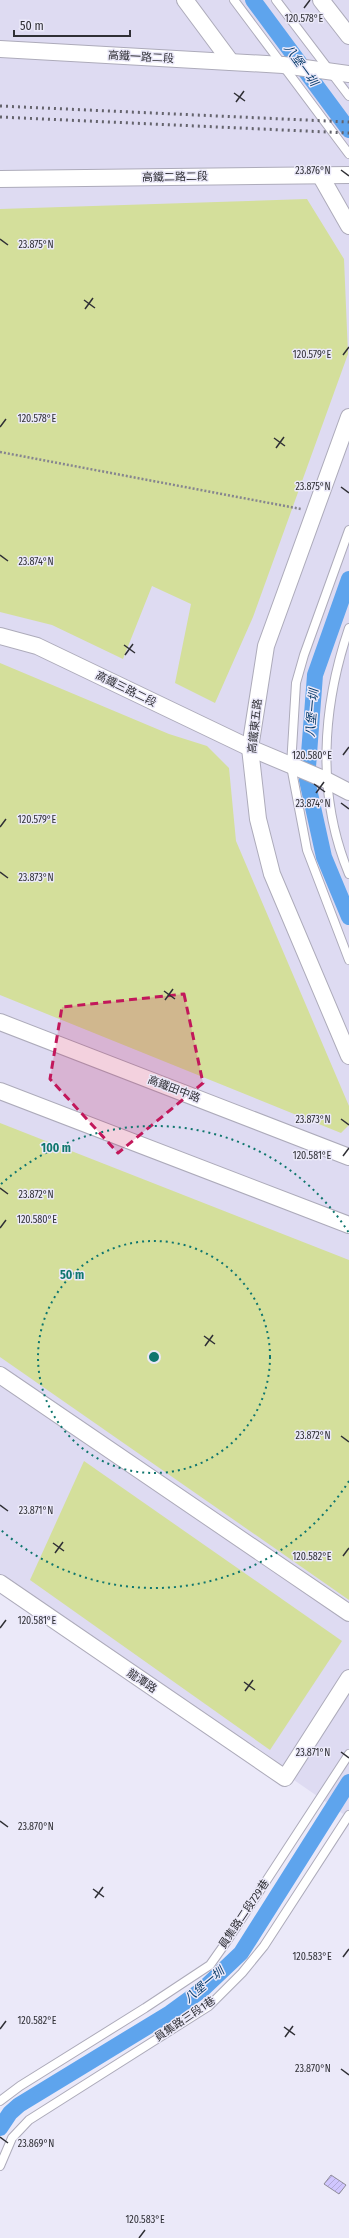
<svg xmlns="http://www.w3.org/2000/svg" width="349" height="2238" font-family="'Fira Sans Condensed','Noto Sans TC',sans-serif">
  <defs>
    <pattern id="building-hatch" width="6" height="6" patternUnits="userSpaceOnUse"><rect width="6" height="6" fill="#d0c6fe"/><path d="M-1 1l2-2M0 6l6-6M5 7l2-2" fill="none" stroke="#b3aada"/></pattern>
  </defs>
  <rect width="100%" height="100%" fill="#ebe9f9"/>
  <path fill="#dedbf2" d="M 0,0 L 349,0 L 349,1818 L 0,1577 Z"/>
  <g fill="#d4df9b">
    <path d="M 307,199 L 344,259 L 348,354 L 253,617 L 215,703 L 175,683 L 191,604 L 152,586 L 123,659 L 52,625 L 0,612 L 0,209 Z"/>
    <path d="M 0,663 L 169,734 L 207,746 L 229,768 L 236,841 L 349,1106 L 349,1125 L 341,1133 L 0,995 Z"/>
    <path d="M 0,1123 L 349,1260 L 349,1600 L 0,1357 Z"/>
    <path d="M 84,1461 L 342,1641 L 270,1750 L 30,1580 Z"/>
  </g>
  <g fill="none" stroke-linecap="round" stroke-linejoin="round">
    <g stroke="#5ea4ed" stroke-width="16">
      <path d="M 253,0 L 349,130"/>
      <path d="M 349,579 L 315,675 L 307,780 L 324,857 L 349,917"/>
      <path d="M 0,2128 L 10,2113 L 19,2105 L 170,2013 L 203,1989 L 241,1953 L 349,1782"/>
    </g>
  </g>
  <path fill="url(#building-hatch)" stroke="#8f8c9b" d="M 331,2175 L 346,2185 L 339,2194 L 324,2184 Z"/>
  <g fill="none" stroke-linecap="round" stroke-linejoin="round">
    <g stroke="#adabba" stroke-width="10">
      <g id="service">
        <path d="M 234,0 L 349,154"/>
        <path d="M 276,0 L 349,96"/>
        <path d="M 349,530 L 304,655 L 296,683 L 291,766 L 307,850 L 349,960"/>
        <path d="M 349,628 C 322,707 316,795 349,874"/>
        <path d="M 0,2101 L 20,2086 L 145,2008 L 210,1965 L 229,1938 L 349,1754"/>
        <path d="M 0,2166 L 12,2138 L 29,2120 L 209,2006 L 242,1973 L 264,1946 L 349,1815"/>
      </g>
    </g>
    <g stroke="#adabba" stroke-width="18">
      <g id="minor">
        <path d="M 185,0 L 231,62"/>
        <path d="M 321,0 L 349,36"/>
        <path d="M 0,49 L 283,65 L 349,74"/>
        <path d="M 320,175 L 349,226"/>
        <path d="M 0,179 L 349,175"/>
        <path d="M 349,417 L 266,646 L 250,748 L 258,819 L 272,874 L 349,1056"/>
        <path d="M 0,636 L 37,646 L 250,748 L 326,780 L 349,792"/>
        <path d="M 0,1022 L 349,1157"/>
        <path d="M 0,1091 L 349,1225"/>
        <path d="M 0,1375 L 349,1613"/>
        <path d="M 0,1583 L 285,1778 L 349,1678"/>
      </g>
    </g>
    <path stroke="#86858f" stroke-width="2.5" stroke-dasharray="2 2" stroke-linecap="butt" d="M 0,452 L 301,509"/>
    <use href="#service" stroke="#fff" stroke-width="8"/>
    <use href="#minor" stroke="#fff" stroke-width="16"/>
    <g stroke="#64636c" stroke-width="3" stroke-dasharray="2 4" stroke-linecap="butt">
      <path d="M 0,106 L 349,122"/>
      <path d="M 0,117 L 349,133"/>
    </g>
  </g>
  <path fill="#c2185b" fill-opacity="0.2" stroke="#c2185b" stroke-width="3" stroke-dasharray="8 5" stroke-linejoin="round" d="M 184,994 L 203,1083 L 118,1153 L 50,1079 L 62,1007 Z"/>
  <path fill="none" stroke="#2f2f35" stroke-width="1.5" d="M 304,8 L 310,0M 234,93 L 245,101M 236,102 L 244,91M 341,170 L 349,176M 0,239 L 8,245M 84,300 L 95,308M 85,309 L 93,298M 343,355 L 349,347M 0,427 L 6,419M 274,438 L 285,446M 276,448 L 284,437M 341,487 L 349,493M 0,555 L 8,561M 124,645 L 135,653M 125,655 L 133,644M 343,755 L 349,747M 314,784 L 325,792M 316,793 L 324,782M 341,803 L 349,809M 0,827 L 6,819M 0,872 L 8,878M 164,991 L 175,999M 165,1000 L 173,989M 341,1119 L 349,1125M 343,1156 L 349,1148M 0,1188 L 8,1194M 0,1228 L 6,1220M 204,1336 L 215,1344M 205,1346 L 213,1335M 341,1436 L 349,1442M 0,1505 L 8,1511M 53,1543 L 64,1551M 55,1553 L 63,1542M 343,1556 L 349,1548M 0,1628 L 6,1620M 244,1682 L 255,1690M 245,1691 L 253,1680M 341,1752 L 349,1758M 0,1821 L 8,1827M 93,1889 L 104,1897M 95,1898 L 103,1887M 343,1957 L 349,1949M 284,2027 L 295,2035M 0,2029 L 6,2021M 285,2037 L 293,2026M 341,2069 L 349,2075M 0,2137 L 8,2143M 139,2238 L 145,2230"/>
  <g fill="none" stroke="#0f766e" stroke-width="2" stroke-dasharray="2 4">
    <circle cx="154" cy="1357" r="116"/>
    <path d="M349 1481A231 231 0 0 1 1 1530M1 1184A231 231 0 0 1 349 1233"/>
  </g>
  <g text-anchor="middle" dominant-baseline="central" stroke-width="3" stroke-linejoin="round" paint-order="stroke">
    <g font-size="11" fill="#2f2f35" stroke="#ebe9f9">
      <text transform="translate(141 57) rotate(3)">高鐵一路二段</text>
      <text transform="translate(175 177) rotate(-1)">高鐵二路二段</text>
      <text transform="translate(126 689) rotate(26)">高鐵三路二段</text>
      <text transform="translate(255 726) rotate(-84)">高鐵東五路</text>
      <text transform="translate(174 1089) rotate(21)">高鐵田中路</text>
      <text transform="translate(142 1681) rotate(34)">龍潭路</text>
      <text transform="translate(244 1914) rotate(-56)">員集路二段729巷</text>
      <text transform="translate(185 2019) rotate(-34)">員集路三段1巷</text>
    </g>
    <g font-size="12" font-style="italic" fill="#083c6b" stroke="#ebe9f9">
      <text transform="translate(301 65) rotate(54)">八堡一圳</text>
      <text transform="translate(312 713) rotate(-85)">八堡一圳</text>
      <text transform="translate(204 1985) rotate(-40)">八堡一圳</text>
    </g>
  </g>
  <g font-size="10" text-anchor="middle" fill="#2f2f35" stroke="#ebe9f9" stroke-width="3" stroke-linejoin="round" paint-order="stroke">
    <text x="304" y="22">120.578°E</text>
    <text x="313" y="174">23.876°N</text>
    <text x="36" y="248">23.875°N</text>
    <text x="312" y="358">120.579°E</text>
    <text x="37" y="422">120.578°E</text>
    <text x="313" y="490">23.875°N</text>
    <text x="36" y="565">23.874°N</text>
    <text x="312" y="759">120.580°E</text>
    <text x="313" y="807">23.874°N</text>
    <text x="37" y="823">120.579°E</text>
    <text x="36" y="881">23.873°N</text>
    <text x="313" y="1123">23.873°N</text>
    <text x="312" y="1159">120.581°E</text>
    <text x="36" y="1198">23.872°N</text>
    <text x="37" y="1223">120.580°E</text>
    <text x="313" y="1439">23.872°N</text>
    <text x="36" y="1514">23.871°N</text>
    <text x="312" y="1560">120.582°E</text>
    <text x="37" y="1624">120.581°E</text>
    <text x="313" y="1756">23.871°N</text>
    <text x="36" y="1830">23.870°N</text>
    <text x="312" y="1960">120.583°E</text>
    <text x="37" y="2024">120.582°E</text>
    <text x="313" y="2072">23.870°N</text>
    <text x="36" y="2147">23.869°N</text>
    <text x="145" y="2223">120.583°E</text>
  </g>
  <circle cx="154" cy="1357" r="6" fill="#0f766e" stroke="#ebe9f9" stroke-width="2"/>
  <g font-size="12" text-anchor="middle" font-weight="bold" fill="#0f766e" stroke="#ebe9f9" stroke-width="3" stroke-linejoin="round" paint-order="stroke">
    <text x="56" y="1152">100 m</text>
    <text x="72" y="1279">50 m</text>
  </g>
  <path d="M14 30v6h116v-6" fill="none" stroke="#2f2f35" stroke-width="2"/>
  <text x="20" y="30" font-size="12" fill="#2f2f35" stroke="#ebe9f9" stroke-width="3" paint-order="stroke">50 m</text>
</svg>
